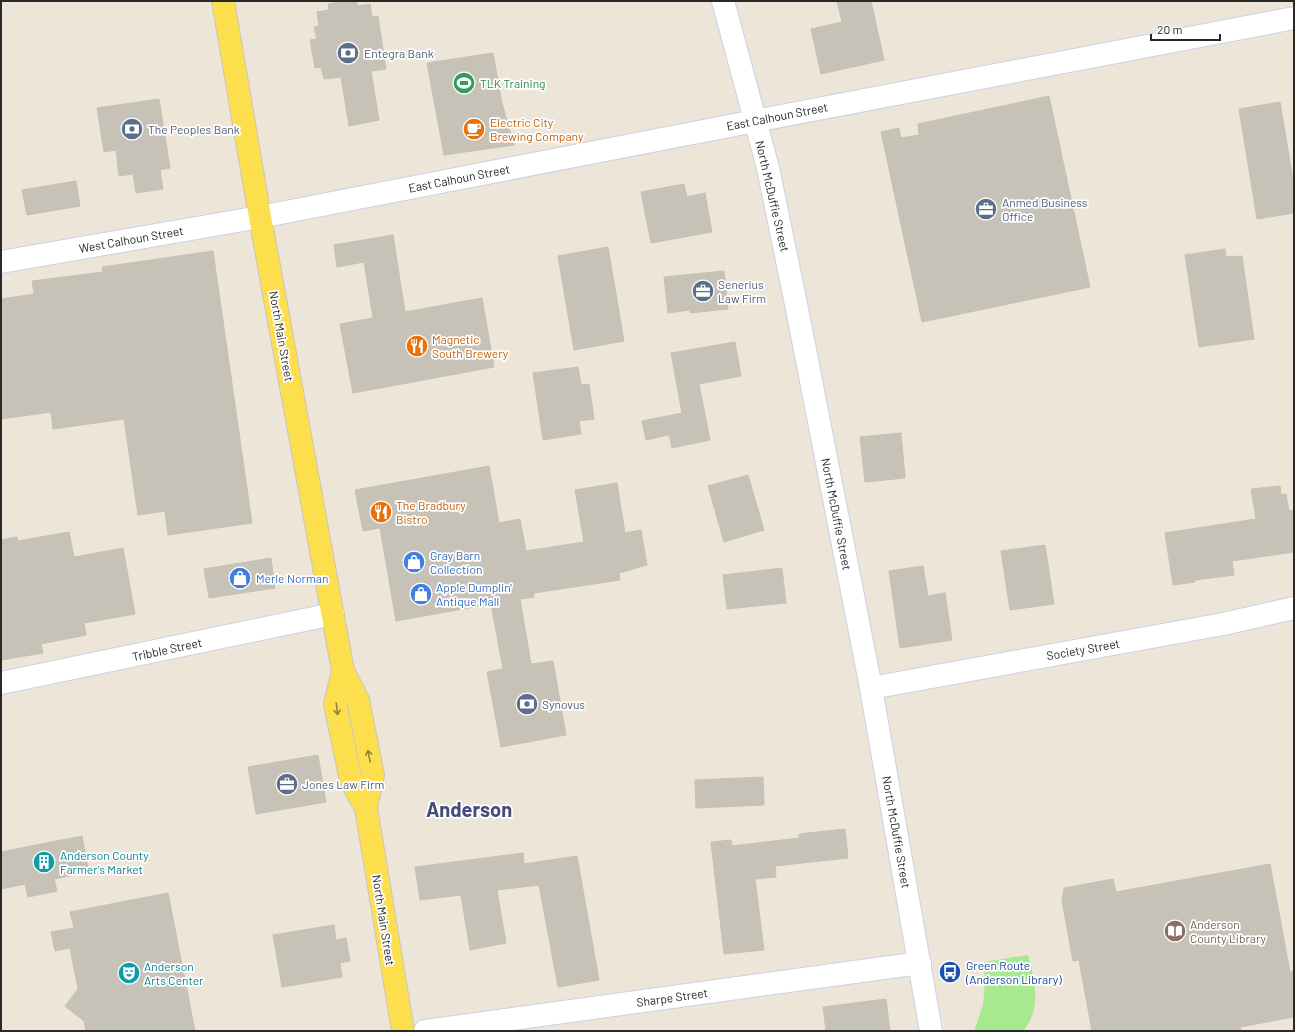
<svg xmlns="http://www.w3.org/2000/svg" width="1295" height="1032" font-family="Barlow,sans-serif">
  <rect width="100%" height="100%" fill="#ece5d8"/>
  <path fill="#a8e88f" d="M 1028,955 C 1035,981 1042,1009 1023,1031 L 974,1031 L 983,1005 L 985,983 L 984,962 Z"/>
  <g fill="#c7c2b8" stroke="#c7c1b2">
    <path d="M 346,1 L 357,1 L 357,6 L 370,4 L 372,17 L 378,16 L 386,69 L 371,71 L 379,120 L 349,126 L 341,77 L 324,79 L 321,67 L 315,68 L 310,40 L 317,39 L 314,27 L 319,26 L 317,12 L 329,10 L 328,4 Z"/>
    <path d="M 837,1 L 871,1 L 884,60 L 821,74 L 811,29 L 842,22 Z"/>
    <path d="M 493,53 L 502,103 L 514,145 L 444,155 L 427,63 Z"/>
    <path d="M 1049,96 L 1090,287 L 922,322 L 881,132 L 899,128 L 901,138 L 919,135 L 918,124 Z"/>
    <path d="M 159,99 L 170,168 L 160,170 L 163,189 L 136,193 L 133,174 L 119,176 L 116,150 L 104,152 L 97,108 Z"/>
    <path d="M 1280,102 L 1294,186 L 1294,213 L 1257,219 L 1239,109 Z"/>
    <path d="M 76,181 L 80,206 L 27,215 L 22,190 Z"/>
    <path d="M 684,184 L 687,197 L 705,193 L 712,232 L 651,243 L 641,192 Z"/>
    <path d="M 393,235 L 405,312 L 482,298 L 494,367 L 353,393 L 340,324 L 373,318 L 364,262 L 337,267 L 334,245 Z"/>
    <path d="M 608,247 L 624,341 L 574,350 L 558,256 Z"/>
    <path d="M 1225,249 L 1226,257 L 1242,256 L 1254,339 L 1199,347 L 1185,255 Z"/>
    <path d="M 213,251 L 252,523 L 168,535 L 165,511 L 138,515 L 124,419 L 53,429 L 51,412 L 1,419 L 1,299 L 34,294 L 32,281 L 103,272 L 102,267 Z"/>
    <path d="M 724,271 L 728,309 L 690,313 L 690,310 L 668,313 L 664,277 Z"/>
    <path d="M 735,342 L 741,376 L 699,384 L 710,440 L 672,448 L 669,435 L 646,440 L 642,421 L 682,413 L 671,353 Z"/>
    <path d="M 578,367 L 581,385 L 589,384 L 594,419 L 579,421 L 581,434 L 543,440 L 533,373 Z"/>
    <path d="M 901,433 L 905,478 L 865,482 L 860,437 Z"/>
    <path d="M 489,466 L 499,523 L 520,519 L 526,551 L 584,542 L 575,490 L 617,483 L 625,533 L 641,530 L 647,565 L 619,573 L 620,580 L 534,593 L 534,597 L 520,599 L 531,664 L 553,661 L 566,735 L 501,747 L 487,672 L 503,669 L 491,604 L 396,621 L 380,528 L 363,531 L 355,490 Z"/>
    <path d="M 748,475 L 764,530 L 724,542 L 708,486 Z"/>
    <path d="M 1280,486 L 1281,495 L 1286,494 L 1289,511 L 1294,510 L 1294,552 L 1232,561 L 1234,575 L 1195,580 L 1195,582 L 1173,585 L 1165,533 L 1256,519 L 1251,489 Z"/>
    <path d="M 69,532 L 74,557 L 123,548 L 135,614 L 84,623 L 86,635 L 41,644 L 43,653 L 1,660 L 1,540 L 17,537 L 18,541 Z"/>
    <path d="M 1045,545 L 1054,604 L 1010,610 L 1001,551 Z"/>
    <path d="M 271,558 L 275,588 L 209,598 L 204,569 Z"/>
    <path d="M 923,566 L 928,596 L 945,593 L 952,640 L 900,648 L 889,571 Z"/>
    <path d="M 782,568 L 786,603 L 727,609 L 723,575 Z"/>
    <path d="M 318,755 L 326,802 L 256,814 L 248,767 Z"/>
    <path d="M 763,777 L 764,805 L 696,808 L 695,780 Z"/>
    <path d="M 845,829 L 848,858 L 775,866 L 776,877 L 755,879 L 764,950 L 724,954 L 711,842 L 731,840 L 732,846 L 799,838 L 799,834 Z"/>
    <path d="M 82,836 L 89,872 L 54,879 L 57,891 L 28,897 L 25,884 L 1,889 L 1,852 Z"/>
    <path d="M 523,853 L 524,864 L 577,856 L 599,980 L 558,987 L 539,885 L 497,890 L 506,943 L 470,950 L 461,895 L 420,900 L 415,867 Z"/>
    <path d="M 1270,864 L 1290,972 L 1294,971 L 1294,1017 L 1240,1027 L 1241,1031 L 1092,1031 L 1079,960 L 1073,961 L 1062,901 L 1064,888 L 1113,879 L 1116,892 Z"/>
    <path d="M 168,893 L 195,1031 L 86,1031 L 84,1021 L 65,1006 L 78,989 L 70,948 L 55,951 L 51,932 L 74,928 L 70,912 Z"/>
    <path d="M 334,925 L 336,940 L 346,938 L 350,961 L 340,963 L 342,977 L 282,987 L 273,935 Z"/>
    <path d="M 886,999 L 890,1031 L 826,1031 L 823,1007 Z"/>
  </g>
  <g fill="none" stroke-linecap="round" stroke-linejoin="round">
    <g stroke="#cdd0e3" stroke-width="24">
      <g id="street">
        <path d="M 871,688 L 1223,624 L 1294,608"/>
        <path d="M 425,1031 L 920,963"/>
      </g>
    </g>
    <g stroke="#cdd0e3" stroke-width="24">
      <g id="secondary">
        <path d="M 723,1 L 768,168 L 797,309 L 871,688 L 931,1031"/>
        <path d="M 1,262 L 260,217 L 755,121 L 1294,18"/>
        <path d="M 1,683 L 333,614"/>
      </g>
    </g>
    <g stroke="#c7c7c7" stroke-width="24">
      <g id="primary">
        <path d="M 223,1 L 260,217 L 343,671 L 358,700 L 373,775 L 366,808"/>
        <path d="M 343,671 L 335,704 L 351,781 L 366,808 L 403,1031"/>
      </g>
    </g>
    <use href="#street" stroke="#fff" stroke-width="22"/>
    <use href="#secondary" stroke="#fff" stroke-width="22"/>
    <use href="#primary" stroke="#fdde4d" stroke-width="22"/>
  </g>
  <defs><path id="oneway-shaft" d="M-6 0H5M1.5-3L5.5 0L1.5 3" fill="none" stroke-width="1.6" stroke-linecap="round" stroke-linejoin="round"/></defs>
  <g stroke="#92833a">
    <use href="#oneway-shaft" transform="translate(337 709) rotate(83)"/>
    <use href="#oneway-shaft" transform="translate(369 756) rotate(-101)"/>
  </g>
  <defs>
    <g id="bank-disc" transform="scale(1.15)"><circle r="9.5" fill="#5c6f8a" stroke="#fff"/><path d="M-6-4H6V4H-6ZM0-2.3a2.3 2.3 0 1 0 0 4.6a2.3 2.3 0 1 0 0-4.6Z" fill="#fff"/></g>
    <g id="stadium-disc" transform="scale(1.15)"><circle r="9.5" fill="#2e9e5b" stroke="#fff"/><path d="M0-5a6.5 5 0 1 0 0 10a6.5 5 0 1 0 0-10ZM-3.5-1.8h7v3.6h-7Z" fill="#fff"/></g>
    <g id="cafe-disc" transform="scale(1.15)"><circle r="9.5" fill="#e8710a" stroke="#fff"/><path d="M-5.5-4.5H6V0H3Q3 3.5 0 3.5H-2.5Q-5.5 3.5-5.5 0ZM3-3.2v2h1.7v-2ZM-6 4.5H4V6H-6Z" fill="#fff"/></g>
    <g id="office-disc" transform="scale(1.15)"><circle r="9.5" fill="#5c6f8a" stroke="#fff"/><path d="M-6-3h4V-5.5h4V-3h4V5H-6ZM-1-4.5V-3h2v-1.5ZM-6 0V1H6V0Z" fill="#fff"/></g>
    <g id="restaurant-disc" transform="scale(1.15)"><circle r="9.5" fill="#e8710a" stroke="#fff"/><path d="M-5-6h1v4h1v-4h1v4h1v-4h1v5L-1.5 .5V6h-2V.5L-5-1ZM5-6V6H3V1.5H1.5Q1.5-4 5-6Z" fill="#fff"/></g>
    <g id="shop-disc" transform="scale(1.15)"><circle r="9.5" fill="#3f7fe0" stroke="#fff"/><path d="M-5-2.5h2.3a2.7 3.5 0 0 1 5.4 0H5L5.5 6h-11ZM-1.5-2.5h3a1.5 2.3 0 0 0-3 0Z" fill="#fff"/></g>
    <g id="building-disc" transform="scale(1.15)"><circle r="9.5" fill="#0f9aa8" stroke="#fff"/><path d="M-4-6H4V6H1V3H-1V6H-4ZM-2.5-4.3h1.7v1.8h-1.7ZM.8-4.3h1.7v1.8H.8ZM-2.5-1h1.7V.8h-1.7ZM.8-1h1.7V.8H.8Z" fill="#fff"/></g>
    <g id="library-disc" transform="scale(1.15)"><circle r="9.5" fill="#8d6e63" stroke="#fff"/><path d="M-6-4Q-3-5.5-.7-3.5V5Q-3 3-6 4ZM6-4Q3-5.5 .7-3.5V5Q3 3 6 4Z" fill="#fff"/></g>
    <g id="bus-disc" transform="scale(1.15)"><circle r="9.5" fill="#1a4fb4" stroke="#fff"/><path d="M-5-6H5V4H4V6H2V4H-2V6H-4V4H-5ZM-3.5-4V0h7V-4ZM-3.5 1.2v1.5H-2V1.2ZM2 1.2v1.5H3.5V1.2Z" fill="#fff"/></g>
    <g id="theatre-disc" transform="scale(1.15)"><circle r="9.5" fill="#0f9aa8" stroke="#fff"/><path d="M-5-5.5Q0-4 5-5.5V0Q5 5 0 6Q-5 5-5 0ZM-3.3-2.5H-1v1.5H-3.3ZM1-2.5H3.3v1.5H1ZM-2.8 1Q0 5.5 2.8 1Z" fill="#fff"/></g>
  </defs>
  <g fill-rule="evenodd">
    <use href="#bank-disc" x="348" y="53"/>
    <use href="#stadium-disc" x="464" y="83"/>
    <use href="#bank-disc" x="132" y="129"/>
    <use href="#cafe-disc" x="474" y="129"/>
    <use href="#office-disc" x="986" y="209"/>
    <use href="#office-disc" x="703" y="291"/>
    <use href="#restaurant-disc" x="417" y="346"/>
    <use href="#restaurant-disc" x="381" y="512"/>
    <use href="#shop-disc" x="414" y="562"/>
    <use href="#shop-disc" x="240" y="578"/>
    <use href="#shop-disc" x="421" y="594"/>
    <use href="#bank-disc" x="527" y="704"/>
    <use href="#office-disc" x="287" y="784"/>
    <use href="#building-disc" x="44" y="862"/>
    <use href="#library-disc" x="1175" y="931"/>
    <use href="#bus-disc" x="950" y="972"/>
    <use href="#theatre-disc" x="129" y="973"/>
  </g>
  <g text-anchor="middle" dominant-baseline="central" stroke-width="3.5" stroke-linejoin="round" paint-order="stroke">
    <g font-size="12" fill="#4e5e75" stroke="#fff" text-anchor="start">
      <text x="364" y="53">Entegra Bank</text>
      <text x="148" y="129">The Peoples Bank</text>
      <text x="1002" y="202">Anmed Business<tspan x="1002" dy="14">Office</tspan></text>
      <text x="718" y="284">Senerius<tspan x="718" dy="14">Law Firm</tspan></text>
      <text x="542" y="704">Synovus</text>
      <text x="302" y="784">Jones Law Firm</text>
    </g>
    <g font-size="12" fill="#27864d" stroke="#fff" text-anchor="start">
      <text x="480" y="83">TLK Training</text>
    </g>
    <g font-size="12" fill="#282828" stroke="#fff">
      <text transform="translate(777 116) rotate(-11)">East Calhoun Street</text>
      <text transform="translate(459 178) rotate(-11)">East Calhoun Street</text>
      <text transform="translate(773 196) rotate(77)">North McDuffie Street</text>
      <text transform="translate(131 239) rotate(-10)">West Calhoun Street</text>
      <text transform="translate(282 336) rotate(80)">North Main Street</text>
      <text transform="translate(837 514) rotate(79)">North McDuffie Street</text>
      <text transform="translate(167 649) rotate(-12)">Tribble Street</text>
      <text transform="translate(1083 649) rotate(-10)">Society Street</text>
      <text transform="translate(897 832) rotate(80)">North McDuffie Street</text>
      <text transform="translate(384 920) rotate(81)">North Main Street</text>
      <text transform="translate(672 997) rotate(-8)">Sharpe Street</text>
    </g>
    <g font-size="12" fill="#c56008" stroke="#fff" text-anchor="start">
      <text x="490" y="122">Electric City<tspan x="490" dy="14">Brewing Company</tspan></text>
      <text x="432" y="339">Magnetic<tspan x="432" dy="14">South Brewery</tspan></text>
      <text x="396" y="505">The Bradbury<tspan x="396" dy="14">Bistro</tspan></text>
    </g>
    <g font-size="12" fill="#366cbe" stroke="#fff" text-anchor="start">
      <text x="430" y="555">Gray Barn<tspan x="430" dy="14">Collection</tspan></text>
      <text x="256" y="578">Merle Norman</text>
      <text x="436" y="587">Apple Dumplin'<tspan x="436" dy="14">Antique Mall</tspan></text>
    </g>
    <g font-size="12" fill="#0d838f" stroke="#fff" text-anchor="start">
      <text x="60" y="855">Anderson County<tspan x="60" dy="14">Farmer's Market</tspan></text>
      <text x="144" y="966">Anderson<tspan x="144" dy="14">Arts Center</tspan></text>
    </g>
    <g font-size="12" fill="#785e54" stroke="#fff" text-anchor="start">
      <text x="1190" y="924">Anderson<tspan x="1190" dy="14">County Library</tspan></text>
    </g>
    <g font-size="12" fill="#164399" stroke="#fff" text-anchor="start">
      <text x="966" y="965">Green Route<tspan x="966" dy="14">(Anderson Library)</tspan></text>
    </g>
    <g font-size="20" font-weight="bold" fill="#454c7c" stroke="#fff">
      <text x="469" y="809">Anderson</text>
    </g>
  </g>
  <rect width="1295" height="1032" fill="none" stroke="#282828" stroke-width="4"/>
  <path d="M1151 34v6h69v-6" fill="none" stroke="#282828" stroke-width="2"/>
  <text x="1157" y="34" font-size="12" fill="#282828" stroke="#ffffff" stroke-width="3" paint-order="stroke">20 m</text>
</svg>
